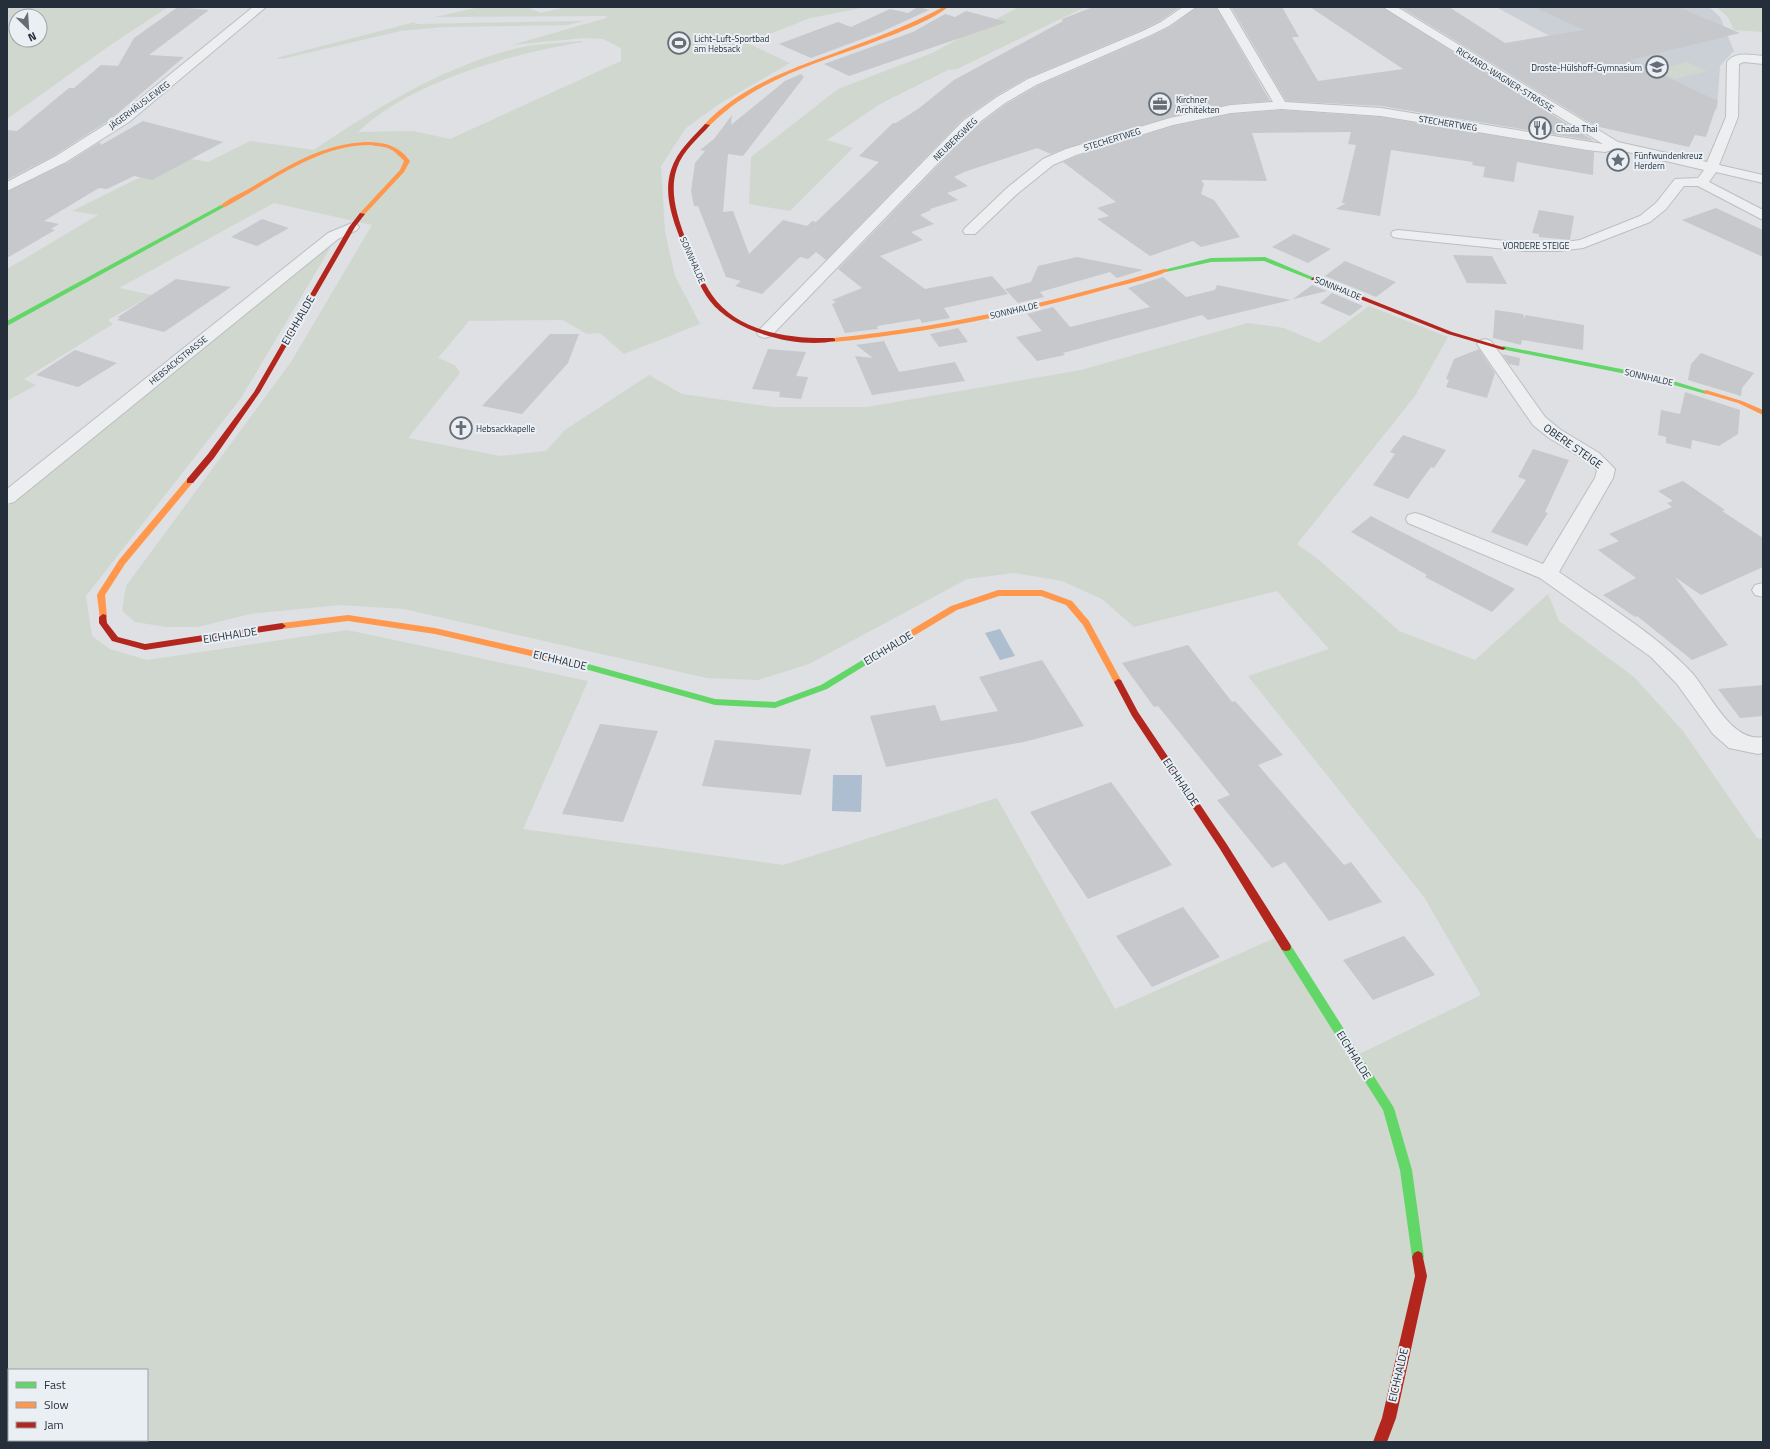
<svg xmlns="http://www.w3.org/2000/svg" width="1770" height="1449" font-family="'Titillium Web',sans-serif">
  <rect width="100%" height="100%" fill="#dee0e3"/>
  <path fill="#cbd0d6" d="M 1496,7 L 1709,7 L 1720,17 L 1734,51 L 1720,66 L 1717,109 L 1688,124 L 1603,65 Z"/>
  <g fill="#cfd7ce" fill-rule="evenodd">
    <path d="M 7,7 L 168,7 L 109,46 L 7,119 ZM 16,16 L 40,16 L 40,40 L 16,40 Z"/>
    <path d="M 480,7 L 527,7 L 541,13 L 567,7 L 867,7 L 810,18 L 747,43 L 790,63 L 719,104 L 686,128 L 661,166 L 665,232 L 675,276 L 700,324 L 624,354 L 600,333 L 587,334 L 563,320 L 469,321 L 438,358 L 455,365 L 460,373 L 408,438 L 500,456 L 546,451 L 565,430 L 649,375 L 682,394 L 773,407 L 867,407 L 1081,370 L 1248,323 L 1284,328 L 1319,343 L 1369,306 L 1448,337 L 1415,396 L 1297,544 L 1319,560 L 1399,631 L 1475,660 L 1548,594 L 1559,621 L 1634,677 L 1683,731 L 1758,839 L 1763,838 L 1763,1442 L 7,1442 L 7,507 L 335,240 L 241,398 L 86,596 L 92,636 L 110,649 L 147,660 L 347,630 L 588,681 L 523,829 L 783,865 L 997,798 L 1115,1009 L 1275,938 L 1351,1058 L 1481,995 L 1424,897 L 1248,676 L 1329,649 L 1277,591 L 1134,627 L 1102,599 L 1062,581 L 1014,573 L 967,579 L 809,664 L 758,680 L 707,678 L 404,609 L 340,605 L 250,614 L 198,627 L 167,627 L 135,622 L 122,611 L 126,586 L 291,362 L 372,225 L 274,203 L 119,288 L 152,295 L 108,320 L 113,324 L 24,379 L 36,385 L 7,401 L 7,269 L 98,215 L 72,211 L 181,157 L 208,162 L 250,141 L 314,150 C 374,109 437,71 506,51 C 530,44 557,43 582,41 L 582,42 C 511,54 410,82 358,132 L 413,131 L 450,139 L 621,61 L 621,48 L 603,39 L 584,38 L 512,45 L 606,18 L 607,16 L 435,17 ZM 9,1370 L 147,1370 L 147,1440 L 9,1440 Z"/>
    <path d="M 1019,7 L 1085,7 L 957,69 L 948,70 L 880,104 L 827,140 L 853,148 L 790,211 L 749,204 L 751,157 L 838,89 L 932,53 Z"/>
    <path d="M 1717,7 L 1763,7 L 1763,32 L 1734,30 L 1728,17 Z"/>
    <path d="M 585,21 L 567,25 L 443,27 L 400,31 L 282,59 L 276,58 L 415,22 L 415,24 Z"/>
    <path d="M 1687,62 L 1707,71 L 1675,79 L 1667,75 L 1642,82 L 1630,76 Z"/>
  </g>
  <g fill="#acbecf">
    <path d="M 1000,629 L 1015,656 L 1000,660 L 985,633 Z"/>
    <path d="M 833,775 L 862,775 L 861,812 L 832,811 Z"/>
  </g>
  <g fill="#c6c8cb">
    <path d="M 178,7 L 209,10 L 149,55 L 184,57 L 111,119 L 55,155 L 7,180 L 7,130 L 17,131 L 69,88 L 74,88 L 101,65 L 118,66 L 134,38 Z"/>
    <path d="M 918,7 L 929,10 L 881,32 L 811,58 L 779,44 L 838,22 L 851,27 L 890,9 L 908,13 Z"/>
    <path d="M 1093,7 L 1180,7 L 1160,21 L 1142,30 L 1027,78 L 996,96 L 962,120 L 826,260 L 816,252 L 808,259 L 800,257 L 762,294 L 735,286 L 741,281 L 726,277 L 698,206 L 694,206 L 691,191 L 695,163 L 705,151 L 700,150 L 714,139 L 732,115 L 731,125 L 785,81 L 801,74 L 804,77 L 743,156 L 728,154 L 723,212 L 733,211 L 749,254 L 783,220 L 807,226 L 812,221 L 816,222 L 879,162 L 859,156 L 893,123 L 896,123 L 918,109 L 954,80 L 1063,21 L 1062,19 Z"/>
    <path d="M 1197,7 L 1216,7 L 1270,101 L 1231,104 L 1170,117 L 1066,148 L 1051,154 L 1037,148 L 964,172 L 954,177 L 968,186 L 947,193 L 958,200 L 930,209 L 931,210 L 920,215 L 934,224 L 911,232 L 923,240 L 880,256 L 925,289 L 992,276 L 1008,294 L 944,308 L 950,318 L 922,323 L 920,319 L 877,326 L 878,329 L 845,333 L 832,304 L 836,302 L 832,300 L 862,288 L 838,269 L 974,128 L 1006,104 L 1037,86 L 1152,36 L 1170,27 Z"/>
    <path d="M 1231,7 L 1282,7 L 1299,37 L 1292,37 L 1318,81 L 1403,69 L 1310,7 L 1382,7 L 1594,141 L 1381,106 L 1286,101 Z"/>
    <path d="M 1400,7 L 1449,7 L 1505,43 L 1584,30 L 1534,7 L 1678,7 L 1740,33 L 1630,60 L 1718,101 L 1706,137 L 1695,135 L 1689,147 L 1595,126 Z"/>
    <path d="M 966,11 L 1007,22 L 849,76 L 824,64 L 913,32 L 945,14 L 955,17 Z"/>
    <path d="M 1281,110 L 1381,117 L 1594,152 L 1593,175 L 1517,162 L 1514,182 L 1483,177 L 1485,167 L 1472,165 L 1473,162 L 1391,150 L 1380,216 L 1336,209 L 1346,203 L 1342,203 L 1356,145 L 1348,144 L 1351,132 L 1252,133 L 1267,181 L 1201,180 L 1204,184 L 1201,194 L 1214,200 L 1240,237 L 1201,247 L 1193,241 L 1150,256 L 1097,219 L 1109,216 L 1097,208 L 1116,202 L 1063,162 L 1077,156 L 1173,126 L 1231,114 Z"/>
    <path d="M 143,121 L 223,142 L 152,180 L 134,176 L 107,189 L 99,188 L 44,221 L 59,224 L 51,229 L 55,230 L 7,258 L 7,192 L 67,163 L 100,142 L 101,145 Z"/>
    <path d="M 1716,208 L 1763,230 L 1763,257 L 1682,220 Z"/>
    <path d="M 1539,210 L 1574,216 L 1570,240 L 1539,237 L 1539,234 L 1532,233 Z"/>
    <path d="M 262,219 L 289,228 L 257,246 L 231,237 Z"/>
    <path d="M 1294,234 L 1331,249 L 1308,263 L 1272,247 Z"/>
    <path d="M 1453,255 L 1492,256 L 1507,284 L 1467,283 Z"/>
    <path d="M 1077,257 L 1143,270 L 1117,278 L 1110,272 L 1040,292 L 1044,297 L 1018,303 L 1005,289 L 1031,282 L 1038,266 Z"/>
    <path d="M 1345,261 L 1396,282 L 1376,297 L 1325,276 Z"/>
    <path d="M 1163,277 L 1186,297 L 1215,290 L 1217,285 L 1291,300 L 1208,320 L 1202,315 L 1063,353 L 1065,355 L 1037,361 L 1016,337 L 1042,331 L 1027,314 L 1053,307 L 1070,327 L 1150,307 L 1128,288 Z"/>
    <path d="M 176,279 L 231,287 L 164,332 L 117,320 L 120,318 L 118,317 Z"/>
    <path d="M 1312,285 L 1327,291 L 1294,299 L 1293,299 Z"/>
    <path d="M 1332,293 L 1344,298 L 1363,306 L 1350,316 L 1320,303 Z"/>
    <path d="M 1495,310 L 1523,314 L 1525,319 L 1525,315 L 1584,325 L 1583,350 L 1522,340 L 1521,345 L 1493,338 Z"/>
    <path d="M 958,328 L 968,342 L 939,347 L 930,334 Z"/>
    <path d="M 550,334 L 579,334 L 568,363 L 522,414 L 482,406 Z"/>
    <path d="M 884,341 L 899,372 L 955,362 L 965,381 L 872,395 L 855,356 L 873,358 L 856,345 Z"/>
    <path d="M 768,349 L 806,352 L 796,376 L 808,377 L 801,399 L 779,397 L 780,392 L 752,389 Z"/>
    <path d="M 1479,349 L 1495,373 L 1487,398 L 1446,387 L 1449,380 L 1446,379 L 1454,359 Z"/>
    <path d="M 75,350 L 117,363 L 78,387 L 36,375 Z"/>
    <path d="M 1701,353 L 1754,373 L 1742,388 L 1741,396 L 1688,380 L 1691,364 Z"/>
    <path d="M 1502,354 L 1520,358 L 1519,366 L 1509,364 Z"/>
    <path d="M 1685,392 L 1740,410 L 1738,434 L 1719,446 L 1692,440 L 1691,449 L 1666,443 L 1666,437 L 1658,435 L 1661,410 L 1680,414 Z"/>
    <path d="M 1403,435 L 1446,450 L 1434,468 L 1431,467 L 1408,499 L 1373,485 L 1395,454 L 1390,452 Z"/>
    <path d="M 1533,449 L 1569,460 L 1545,512 L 1548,513 L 1527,546 L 1491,532 L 1526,480 L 1518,477 Z"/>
    <path d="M 1683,481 L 1725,510 L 1722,511 L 1763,538 L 1763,567 L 1701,595 L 1675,577 L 1728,645 L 1692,660 L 1637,616 L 1635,617 L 1603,595 L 1636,578 L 1598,550 L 1619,541 L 1609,534 L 1672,507 L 1667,503 L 1673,501 L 1658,491 Z"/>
    <path d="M 1371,516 L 1390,526 L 1515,589 L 1492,612 L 1425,577 L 1427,575 L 1351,532 Z"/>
    <path d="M 1188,645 L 1232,702 L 1235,701 L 1283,755 L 1258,765 L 1344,865 L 1351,862 L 1382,902 L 1329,921 L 1285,862 L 1272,868 L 1217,800 L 1230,795 L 1158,706 L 1154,707 L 1122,663 Z"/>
    <path d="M 1042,660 L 1084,726 L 1024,742 L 886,767 L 870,716 L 935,705 L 941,721 L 998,711 L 979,677 Z"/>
    <path d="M 1763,685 L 1763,716 L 1740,718 L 1718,689 Z"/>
    <path d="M 600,724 L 658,731 L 623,822 L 562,814 Z"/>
    <path d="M 715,740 L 811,749 L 801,795 L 702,786 Z"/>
    <path d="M 1111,782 L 1172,865 L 1088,899 L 1030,812 Z"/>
    <path d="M 1183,907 L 1220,957 L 1152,987 L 1116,936 Z"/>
    <path d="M 1404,936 L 1435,975 L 1373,1000 L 1343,960 Z"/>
  </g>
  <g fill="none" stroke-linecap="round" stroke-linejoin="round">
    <g stroke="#bcbec1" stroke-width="2">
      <g id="street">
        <path d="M 253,7 L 266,7 L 129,122 L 66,162 L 7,191 L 7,182 L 56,156 L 119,116 Z"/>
        <path d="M 1183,7 L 1196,7 L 1169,26 L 1151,35 L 1036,85 L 1005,103 L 973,127 L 771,336 L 765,338 L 759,336 L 757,333 L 759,330 L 963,121 L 997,97 L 1028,79 L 1143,31 L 1161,22 Z"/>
        <path d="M 1217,7 L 1229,7 L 1285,102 L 1381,108 L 1603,144 L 1383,7 L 1397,7 L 1618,142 L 1707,162 L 1726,117 L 1727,62 C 1735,51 1751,55 1763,56 L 1763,64 L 1744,62 L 1739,64 L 1738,117 L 1719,165 L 1763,175 L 1763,183 L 1716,172 L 1709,182 L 1763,210 L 1763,220 L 1698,186 L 1684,186 L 1666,209 L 1650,222 L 1583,248 L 1559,251 L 1525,251 L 1398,238 L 1393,237 L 1391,234 L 1393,231 L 1398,230 L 1525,243 L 1559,243 L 1580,240 L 1640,216 L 1656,203 L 1675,179 L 1698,178 L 1704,170 L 1615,149 L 1605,152 L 1587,150 L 1381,116 L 1281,109 L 1231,113 L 1173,125 L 1076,155 L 1053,165 L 1017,194 L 975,234 L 965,234 L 963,231 L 965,228 L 1007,188 L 1043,159 L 1066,149 L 1170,118 L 1231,105 L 1273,102 Z"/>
        <path d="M 352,223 L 357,224 L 359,227 L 357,230 L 338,239 L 14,502 L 7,504 L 7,489 L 328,233 Z"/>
        <path d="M 1485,339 L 1491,341 L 1545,417 L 1561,430 L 1599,453 L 1615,469 L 1613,478 L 1559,572 C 1603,603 1655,633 1692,673 C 1710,693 1731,743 1763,737 L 1763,753 L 1758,754 L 1729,748 L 1713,734 L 1677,684 L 1651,657 L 1540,578 L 1408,523 L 1406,519 L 1408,515 L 1415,513 L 1422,515 L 1543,564 L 1595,478 L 1597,470 L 1587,461 L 1549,438 L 1533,425 L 1477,344 L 1479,341 Z"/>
        <path d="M 1763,583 L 1763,597 L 1755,595 L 1752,590 L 1755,585 Z"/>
      </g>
    </g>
    <use href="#street" fill="#edeef0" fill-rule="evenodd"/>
    <g fill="#63d668" fill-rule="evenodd">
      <path d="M 221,205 L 226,206 L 7,326 L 7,321 Z"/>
      <path d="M 1265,257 L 1317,279 L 1312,280 L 1264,261 L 1211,262 L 1166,272 L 1163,270 L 1211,258 Z"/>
      <path d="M 1503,346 L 1657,376 L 1709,392 L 1706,394 L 1656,380 L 1501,349 L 1501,347 Z"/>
      <path d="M 884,647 L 887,648 L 888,650 L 887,652 L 827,689 L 775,708 L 715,705 L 574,666 L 570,663 L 574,660 L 715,699 L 775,702 L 821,685 Z"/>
      <path d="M 1286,943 L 1290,944 L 1394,1108 L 1412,1170 L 1424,1257 L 1422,1261 L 1418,1263 L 1414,1261 L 1412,1257 L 1400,1170 L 1383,1110 L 1282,950 L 1281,947 L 1282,944 Z"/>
    </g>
    <g fill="#ff974d" fill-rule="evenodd">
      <path d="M 943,7 L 948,7 C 931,21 895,34 874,42 C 831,58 786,71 747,96 C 733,104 721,115 709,126 L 704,125 C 743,82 804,65 856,45 C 886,34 915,22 943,7 Z"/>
      <path d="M 365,142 C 384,142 398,145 410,161 L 404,172 L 364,215 L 359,214 L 400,170 L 404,161 C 400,157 396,152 390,149 C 384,146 376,146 370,145 C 316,145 270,183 225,207 L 220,206 C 229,198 242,193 252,187 C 290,165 320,145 365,142 Z"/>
      <path d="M 1164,269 L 1169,270 C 1161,276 1124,285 1111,288 C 1020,314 928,333 833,342 L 830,340 L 833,338 C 948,327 1054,302 1164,269 Z"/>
      <path d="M 1706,390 L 1742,401 L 1763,410 L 1763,415 L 1738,403 L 1704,393 L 1704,391 Z"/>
      <path d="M 187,479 L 193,479 L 194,481 L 125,564 L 105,595 L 107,617 L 103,620 L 100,619 L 97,595 L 98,593 L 119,560 Z"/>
      <path d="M 998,590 L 1042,590 L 1072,601 L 1089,621 L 1122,682 L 1121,684 L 1115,684 L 1083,625 L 1066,605 L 1041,596 L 999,596 L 957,610 L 887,652 L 881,652 L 880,650 L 881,648 L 951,606 Z"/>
      <path d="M 348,615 L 435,628 L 574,660 L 578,663 L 574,666 L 435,634 L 348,621 L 282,629 L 278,626 L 282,623 Z"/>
    </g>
    <g fill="#b3261e" fill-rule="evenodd">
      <path d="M 705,124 L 710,125 C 698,139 683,150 677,168 C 669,190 677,216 685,237 C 693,256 700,277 712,295 C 738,333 791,339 833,338 L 835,339 L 835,341 C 797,349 734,332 710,301 C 697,284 691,263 682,243 C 673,221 663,194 671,170 C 677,151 692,138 705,124 Z"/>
      <path d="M 360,213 L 365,214 L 355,227 L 260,392 L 214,458 L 193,483 L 187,483 L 187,479 L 208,454 L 254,392 L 349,227 Z"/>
      <path d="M 1314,277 L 1452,332 L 1506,348 L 1503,350 L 1448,334 L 1312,280 L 1311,279 Z"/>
      <path d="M 103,614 L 106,615 L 107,623 L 118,637 L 145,644 L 282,623 L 286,626 L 282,629 L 145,650 L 112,641 L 99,623 L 99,617 Z"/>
      <path d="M 1118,679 L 1121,680 L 1138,712 L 1226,843 L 1290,944 L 1291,947 L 1290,950 L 1286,951 L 1282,950 L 1220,849 L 1132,716 L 1114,682 Z"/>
      <path d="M 1418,1251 L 1422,1253 L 1427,1276 L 1396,1418 L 1387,1442 L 1373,1442 L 1382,1418 L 1415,1276 L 1412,1257 L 1414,1253 Z"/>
    </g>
  </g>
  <defs>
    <g id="stadium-ring" transform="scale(1.15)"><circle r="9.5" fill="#eaeff4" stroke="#666d76" stroke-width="1.5"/><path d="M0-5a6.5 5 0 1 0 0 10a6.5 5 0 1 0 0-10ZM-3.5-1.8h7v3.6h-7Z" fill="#666d76"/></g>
    <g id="school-ring" transform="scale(1.15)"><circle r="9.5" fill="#eaeff4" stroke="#666d76" stroke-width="1.5"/><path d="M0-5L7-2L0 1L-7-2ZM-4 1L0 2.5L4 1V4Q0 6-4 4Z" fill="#666d76"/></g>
    <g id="office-ring" transform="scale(1.15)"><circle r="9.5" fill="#eaeff4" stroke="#666d76" stroke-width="1.5"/><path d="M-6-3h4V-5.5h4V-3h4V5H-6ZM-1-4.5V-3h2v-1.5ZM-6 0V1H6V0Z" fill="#666d76"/></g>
    <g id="restaurant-ring" transform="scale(1.15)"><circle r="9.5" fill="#eaeff4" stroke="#666d76" stroke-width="1.5"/><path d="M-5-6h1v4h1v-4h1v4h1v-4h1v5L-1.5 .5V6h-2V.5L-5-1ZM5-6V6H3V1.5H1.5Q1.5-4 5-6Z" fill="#666d76"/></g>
    <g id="sight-ring" transform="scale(1.15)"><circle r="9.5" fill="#eaeff4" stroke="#666d76" stroke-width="1.5"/><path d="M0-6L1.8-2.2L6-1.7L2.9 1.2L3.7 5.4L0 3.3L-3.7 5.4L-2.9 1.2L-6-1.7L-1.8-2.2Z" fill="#666d76"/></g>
    <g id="church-ring" transform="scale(1.15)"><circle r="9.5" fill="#eaeff4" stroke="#666d76" stroke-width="1.5"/><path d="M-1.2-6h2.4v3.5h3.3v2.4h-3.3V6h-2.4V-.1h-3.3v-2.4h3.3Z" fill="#666d76"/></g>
  </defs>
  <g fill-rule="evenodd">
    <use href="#stadium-ring" x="679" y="43"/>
    <use href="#school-ring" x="1657" y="67"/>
    <use href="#office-ring" x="1160" y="104"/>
    <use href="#restaurant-ring" x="1540" y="128"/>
    <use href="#sight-ring" x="1618" y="160"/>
    <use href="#church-ring" x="461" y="428"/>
  </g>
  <g text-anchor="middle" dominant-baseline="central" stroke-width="4" stroke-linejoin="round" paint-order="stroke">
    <g font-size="9" fill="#252f3b" stroke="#eaeff4" text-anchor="start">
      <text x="694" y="38">Licht-Luft-Sportbad<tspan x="694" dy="10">am Hebsack</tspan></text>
      <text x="1642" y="67" text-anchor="end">Droste-Hülshoff-Gymnasium</text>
      <text x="1176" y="99">Kirchner<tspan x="1176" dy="10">Architekten</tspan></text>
      <text x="1556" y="128">Chada Thai</text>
      <text x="1634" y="155">Fünfwundenkreuz<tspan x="1634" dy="10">Herdern</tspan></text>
      <text x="476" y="428">Hebsackkapelle</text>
    </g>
    <g font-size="9" fill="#252f3b" stroke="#eaeff4">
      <text transform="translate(1505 79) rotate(32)">RICHARD-WAGNER-STRASSE</text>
      <text transform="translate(139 105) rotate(-37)">JÄGERHÄUSLEWEG</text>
      <text transform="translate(1448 123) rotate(9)">STECHERTWEG</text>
      <text transform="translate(955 139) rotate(-44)">NEUBERGWEG</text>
      <text transform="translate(1112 139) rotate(-17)">STECHERTWEG</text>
      <text x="1536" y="245">VORDERE STEIGE</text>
      <text transform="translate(693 260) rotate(66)">SONNHALDE</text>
      <text transform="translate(1338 288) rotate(22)">SONNHALDE</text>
      <text transform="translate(1014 310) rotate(-13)">SONNHALDE</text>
      <text transform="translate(178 360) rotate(-39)">HEBSACKSTRASSE</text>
      <text transform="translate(1649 377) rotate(13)">SONNHALDE</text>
    </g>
    <g font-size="11" fill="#252f3b" stroke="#eaeff4">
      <text transform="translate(298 320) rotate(-60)">EICHHALDE</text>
      <text transform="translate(1573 446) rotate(35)">OBERE STEIGE</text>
      <text transform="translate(230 635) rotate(-9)">EICHHALDE</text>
      <text transform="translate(888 648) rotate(-31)">EICHHALDE</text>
      <text transform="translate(560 660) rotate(13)">EICHHALDE</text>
      <text transform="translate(1181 782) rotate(56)">EICHHALDE</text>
      <text transform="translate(1354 1055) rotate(58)">EICHHALDE</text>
      <text transform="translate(1398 1375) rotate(-77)">EICHHALDE</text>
    </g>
  </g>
  <rect width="1770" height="1449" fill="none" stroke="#252f3b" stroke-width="16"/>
  <rect x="8" y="1369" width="140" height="72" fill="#eaeff4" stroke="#9ba2aa"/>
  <rect x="16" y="1382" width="20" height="6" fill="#63d668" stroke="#9ba2aa"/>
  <text x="44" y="1389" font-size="12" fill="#252f3b">Fast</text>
  <rect x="16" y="1402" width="20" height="6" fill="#ff974d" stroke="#9ba2aa"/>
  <text x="44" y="1409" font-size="12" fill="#252f3b">Slow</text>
  <rect x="16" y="1422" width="20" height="6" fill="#b3261e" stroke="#9ba2aa"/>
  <text x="44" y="1429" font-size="12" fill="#252f3b">Jam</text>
  <g transform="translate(28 28) rotate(155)"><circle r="19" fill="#eaeff4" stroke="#9ba2aa"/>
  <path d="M0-3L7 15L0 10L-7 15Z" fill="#666d76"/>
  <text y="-6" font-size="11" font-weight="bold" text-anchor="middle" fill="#252f3b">N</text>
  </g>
</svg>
